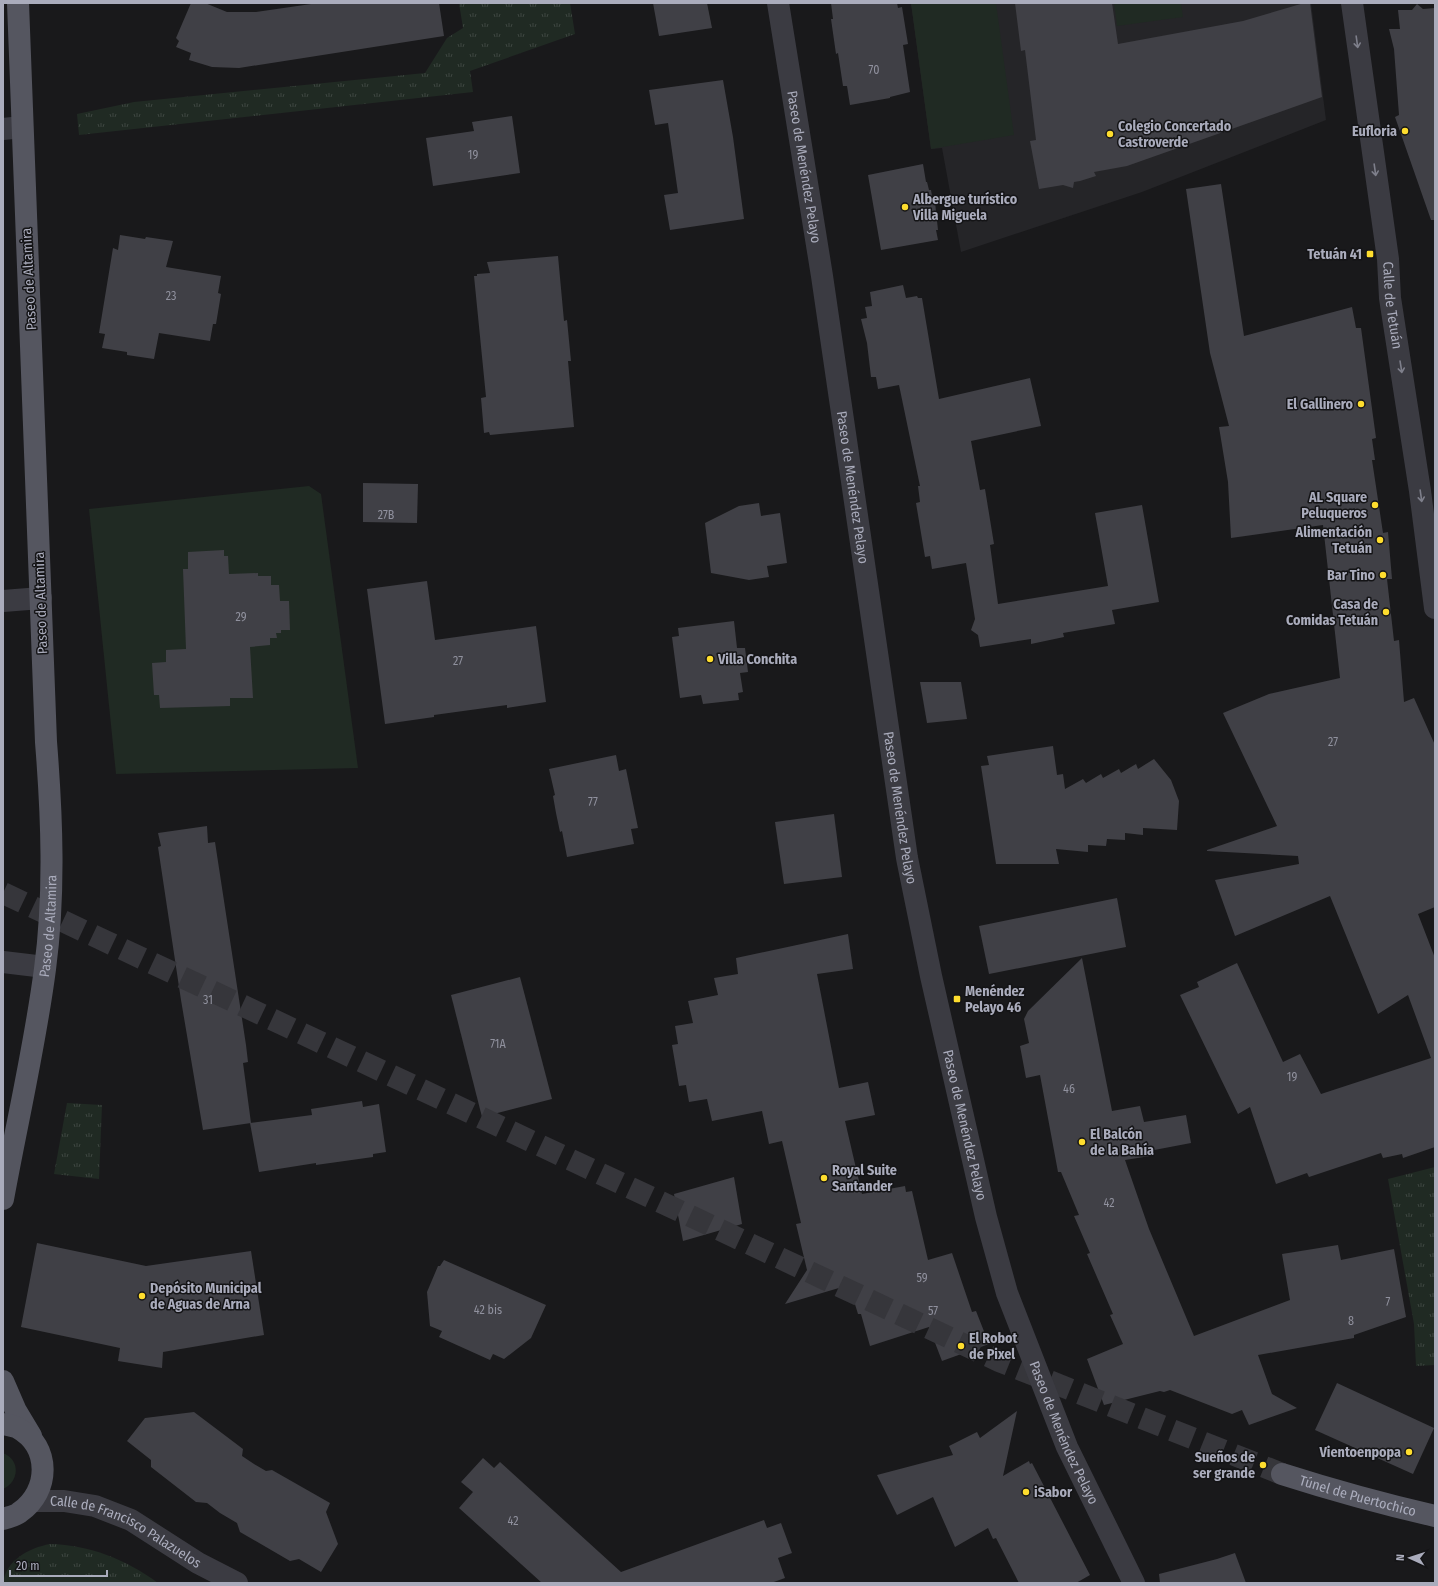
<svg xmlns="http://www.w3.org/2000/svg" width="1438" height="1586" font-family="'Fira Sans Condensed',sans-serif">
  <defs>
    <pattern id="grass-tufts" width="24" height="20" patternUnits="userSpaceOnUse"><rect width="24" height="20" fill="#202a23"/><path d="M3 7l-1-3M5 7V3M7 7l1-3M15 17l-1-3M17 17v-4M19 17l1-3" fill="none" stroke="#3e4641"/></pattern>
  </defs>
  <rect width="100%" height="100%" fill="#19191b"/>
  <path fill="#252528" d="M 911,3 L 1311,3 L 1326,120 L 1142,192 L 961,252 L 942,148 L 931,149 Z"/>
  <g fill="url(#grass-tufts)">
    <path d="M 459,3 L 570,3 L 575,34 L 470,71 L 473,92 L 79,135 L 77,114 L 134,102 L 425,73 L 447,38 L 463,28 Z"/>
    <path d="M 67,1103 L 102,1105 L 99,1179 L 54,1174 Z"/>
    <path d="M 1435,1167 L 1435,1365 L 1416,1366 L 1414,1324 L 1388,1179 Z"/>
    <path d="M 50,1544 C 90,1545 125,1559 158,1583 L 3,1583 C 6,1560 29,1548 50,1544 Z"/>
  </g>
  <g fill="#202a23">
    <path d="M 911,3 L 996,3 L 1014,135 L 931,149 Z"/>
    <path d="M 1114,3 L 1181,3 L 1183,17 L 1117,26 Z"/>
    <path d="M 309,486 L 321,494 L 358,768 L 116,774 L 89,509 Z"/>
    <path d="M 3,1453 C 21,1460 19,1482 3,1489 Z"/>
  </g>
  <g fill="#404046">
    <path d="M 191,3 L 205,3 L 227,12 L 256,12 L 318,3 L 439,3 L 444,36 L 239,68 L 212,67 L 189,60 L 191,53 L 176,47 L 179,41 L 176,38 Z"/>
    <path d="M 653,3 L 707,3 L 712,28 L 659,36 Z"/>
    <path d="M 831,3 L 897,3 L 898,8 L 902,7 L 908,44 L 903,45 L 910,92 L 890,97 L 890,98 L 850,105 L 847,86 L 843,86 L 838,53 L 836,54 L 831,19 L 833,19 Z"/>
    <path d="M 1015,3 L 1112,3 L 1118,44 L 1243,21 L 1304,3 L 1310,3 L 1322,97 L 1127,166 L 1094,172 L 1096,176 L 1080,181 L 1074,182 L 1073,188 L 1063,185 L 1039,189 L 1030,141 L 1036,140 L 1025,50 L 1021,51 Z"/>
    <path d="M 1417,4 L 1423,9 L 1435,8 L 1435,220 L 1431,220 L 1395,117 L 1399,115 L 1394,49 L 1389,29 L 1400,29 L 1398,10 L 1412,10 Z"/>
    <path d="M 723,80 L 733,137 L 744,219 L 670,230 L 664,195 L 678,193 L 668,123 L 655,125 L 649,90 Z"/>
    <path d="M 512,116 L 520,173 L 433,186 L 426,138 L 474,131 L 472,122 Z"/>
    <path d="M 923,164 L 926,182 L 927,182 L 929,190 L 931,190 L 933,202 L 935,202 L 938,230 L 936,230 L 938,240 L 881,250 L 868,175 Z"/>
    <path d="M 1221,184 L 1244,336 L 1352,307 L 1356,328 L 1361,328 L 1376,438 L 1372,439 L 1375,460 L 1372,460 L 1383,533 L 1388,532 L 1392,579 L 1387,579 L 1394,641 L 1399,640 L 1404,702 L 1414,698 L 1435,745 L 1435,907 L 1418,914 L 1435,958 L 1435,1147 L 1403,1158 L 1402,1154 L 1383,1158 L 1381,1153 L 1309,1177 L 1307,1173 L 1276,1184 L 1250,1107 L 1238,1114 L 1180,995 L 1199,987 L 1197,982 L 1237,963 L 1283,1062 L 1300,1054 L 1321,1094 L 1431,1058 L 1408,995 L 1378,1014 L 1330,896 L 1235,936 L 1215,880 L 1299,864 L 1298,856 L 1207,851 L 1207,850 L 1277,826 L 1223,713 L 1269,694 L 1340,678 L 1323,525 L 1231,538 L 1228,482 L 1219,427 L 1229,426 L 1210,353 L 1186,189 Z"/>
    <path d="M 120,235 L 145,239 L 146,237 L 173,241 L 166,267 L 221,276 L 218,293 L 221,294 L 216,324 L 213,324 L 210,341 L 159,333 L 154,359 L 127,355 L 127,352 L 102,348 L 105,334 L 99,333 L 113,248 L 118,250 Z"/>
    <path d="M 558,256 L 564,321 L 567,320 L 571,361 L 568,361 L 574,427 L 490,435 L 489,432 L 484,433 L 481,398 L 486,397 L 474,276 L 477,276 L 477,274 L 490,273 L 487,262 Z"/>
    <path d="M 903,285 L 906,298 L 917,296 L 918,298 L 922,298 L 939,399 L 1030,378 L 1041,426 L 971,441 L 980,490 L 985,489 L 994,544 L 990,545 L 998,604 L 1108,586 L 1095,513 L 1142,505 L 1159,602 L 1112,610 L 1115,624 L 1063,633 L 1064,637 L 1031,644 L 1031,639 L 980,647 L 978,635 L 971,630 L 975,619 L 966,563 L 932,569 L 930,556 L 925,557 L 916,503 L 920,502 L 918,486 L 920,486 L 899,385 L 878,389 L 876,377 L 871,377 L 867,343 L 861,319 L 867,318 L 865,307 L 872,306 L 870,292 Z"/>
    <path d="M 363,483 L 418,484 L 417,523 L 363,522 Z"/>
    <path d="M 759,503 L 761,516 L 780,513 L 787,563 L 767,566 L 769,577 L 749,580 L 711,573 L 705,523 L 739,506 Z"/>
    <path d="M 224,550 L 224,556 L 228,556 L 229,574 L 258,573 L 258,576 L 271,576 L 271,585 L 279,585 L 280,601 L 289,601 L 290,630 L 281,630 L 281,633 L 276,633 L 277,638 L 270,638 L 270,645 L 250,647 L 253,698 L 230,698 L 230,706 L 160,708 L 159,695 L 154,695 L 152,663 L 166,662 L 166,650 L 186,649 L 183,569 L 188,569 L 188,552 Z"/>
    <path d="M 427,581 L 435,640 L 536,626 L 546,702 L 507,708 L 507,705 L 434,715 L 434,717 L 385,724 L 367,589 Z"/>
    <path d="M 734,621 L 737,648 L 745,648 L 748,672 L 740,673 L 743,692 L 738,693 L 739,700 L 703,704 L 701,695 L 680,698 L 672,637 L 679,636 L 678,628 Z"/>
    <path d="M 920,682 L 961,682 L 967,719 L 927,723 Z"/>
    <path d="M 1053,746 L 1057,775 L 1063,774 L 1065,789 L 1083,779 L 1086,783 L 1101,774 L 1103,778 L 1119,769 L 1121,773 L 1136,764 L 1138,769 L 1154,759 L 1171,780 L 1179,801 L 1177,830 L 1143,828 L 1143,835 L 1125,833 L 1125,840 L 1107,839 L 1106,846 L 1088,845 L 1088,852 L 1056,849 L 1059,864 L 996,864 L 981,766 L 989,765 L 987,756 Z"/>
    <path d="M 616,755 L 619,771 L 626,769 L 638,828 L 631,829 L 634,844 L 567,857 L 562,831 L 560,832 L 556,813 L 553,796 L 555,795 L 549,769 Z"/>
    <path d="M 834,814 L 842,877 L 784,884 L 775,822 Z"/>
    <path d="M 207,826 L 208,843 L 215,842 L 246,1045 L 248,1062 L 243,1063 L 251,1123 L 203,1130 L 181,1000 L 158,847 L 161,846 L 158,833 Z"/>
    <path d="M 1117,898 L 1126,947 L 989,974 L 979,926 Z"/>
    <path d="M 848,934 L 853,969 L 817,974 L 839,1088 L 868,1082 L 875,1115 L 845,1121 L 862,1194 L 905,1186 L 906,1192 L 912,1191 L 928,1260 L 952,1253 L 972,1312 L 976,1311 L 989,1344 L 942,1361 L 929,1327 L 870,1346 L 861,1314 L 858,1314 L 849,1285 L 785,1304 L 807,1270 L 796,1224 L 801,1223 L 782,1141 L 769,1144 L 762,1111 L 712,1121 L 707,1099 L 689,1102 L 686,1085 L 679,1086 L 672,1045 L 678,1044 L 675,1026 L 693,1023 L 688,1001 L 718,995 L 714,978 L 738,974 L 736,958 Z"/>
    <path d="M 1082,958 L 1112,1111 L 1140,1106 L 1144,1122 L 1186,1115 L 1191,1143 L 1149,1151 L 1150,1156 L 1125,1160 L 1149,1229 L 1194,1336 L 1290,1300 L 1282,1254 L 1338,1245 L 1341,1260 L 1394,1249 L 1406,1317 L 1354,1335 L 1354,1338 L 1258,1355 L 1272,1394 L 1297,1408 L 1249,1425 L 1242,1410 L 1232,1414 L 1170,1390 L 1164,1392 L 1160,1391 L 1104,1405 L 1087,1359 L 1123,1344 L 1110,1315 L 1113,1314 L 1087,1254 L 1090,1253 L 1074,1216 L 1079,1215 L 1061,1172 L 1058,1172 L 1040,1075 L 1026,1078 L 1020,1046 L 1029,1043 L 1024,1019 L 1028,1011 Z"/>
    <path d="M 520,977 L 552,1099 L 482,1117 L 451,995 Z"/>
    <path d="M 362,1101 L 363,1107 L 379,1104 L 386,1152 L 373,1154 L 373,1157 L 316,1165 L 316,1163 L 259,1172 L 250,1123 L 312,1115 L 311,1109 Z"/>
    <path d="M 734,1177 L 742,1224 L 683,1241 L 674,1194 Z"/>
    <path d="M 37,1243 L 146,1266 L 251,1251 L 264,1335 L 163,1352 L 162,1368 L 118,1361 L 120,1348 L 21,1327 Z"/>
    <path d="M 444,1260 L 546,1305 L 531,1338 L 504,1359 L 493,1354 L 490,1360 L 439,1337 L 442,1331 L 430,1326 L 427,1292 L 438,1266 L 440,1266 Z"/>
    <path d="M 1337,1383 L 1434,1428 L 1413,1474 L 1315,1430 Z"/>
    <path d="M 1017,1411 L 1003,1476 L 1029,1461 L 1030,1464 L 1032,1463 L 1090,1575 L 1076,1583 L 1019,1583 L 996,1538 L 993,1539 L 988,1528 L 955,1547 L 933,1497 L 897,1515 L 877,1475 L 953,1455 L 949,1446 L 977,1432 L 980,1438 Z"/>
    <path d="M 194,1412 L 243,1449 L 242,1456 L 254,1464 L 266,1471 L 272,1470 L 330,1503 L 326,1512 L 338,1544 L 321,1572 L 299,1559 L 290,1561 L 240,1532 L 237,1523 L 220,1513 L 207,1503 L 196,1502 L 151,1467 L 151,1460 L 127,1441 L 145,1418 Z"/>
    <path d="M 483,1458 L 494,1468 L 500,1462 L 621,1572 L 764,1520 L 767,1528 L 781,1523 L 792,1553 L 778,1558 L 785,1578 L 771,1583 L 542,1583 L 459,1508 L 473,1492 L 461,1482 Z"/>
    <path d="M 1235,1553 L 1246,1583 L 1160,1583 L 1159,1574 L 1217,1559 Z"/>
  </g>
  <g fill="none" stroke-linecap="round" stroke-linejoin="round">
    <path stroke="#36363b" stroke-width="22" stroke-dasharray="22 11" stroke-linecap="butt" d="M 3,893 L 999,1361 L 1282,1474"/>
    <g stroke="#3b3b42" stroke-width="22">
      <path id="s1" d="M 778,3 L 822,276 L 907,858 L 931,976 L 986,1217 L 1007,1293 L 1067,1447 L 1134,1583"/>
      <path id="s2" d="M 1352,3 L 1388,259 L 1390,298 L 1420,491 L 1435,608"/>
      <path d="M 3,129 L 22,127"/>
      <path d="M 3,601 L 41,598"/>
      <path d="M 3,962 L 45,967"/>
      <path id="s3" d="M 33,1501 L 64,1501 L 95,1506 L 131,1520 L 198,1563 L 237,1583"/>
    </g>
    <g stroke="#555660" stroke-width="22">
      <path id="s4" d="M 3,1199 C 17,1122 35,1046 45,969 C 55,894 52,817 46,742 L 18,3"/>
      <path d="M 3,1381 L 16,1411 L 31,1436"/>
      <path d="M 3,1424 C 8,1425 14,1426 18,1428 C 51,1447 50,1491 20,1512 C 16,1516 8,1517 3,1519"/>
      <path id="s5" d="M 1282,1474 C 1332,1490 1383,1504 1435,1516"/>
    </g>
  </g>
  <defs><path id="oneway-shaft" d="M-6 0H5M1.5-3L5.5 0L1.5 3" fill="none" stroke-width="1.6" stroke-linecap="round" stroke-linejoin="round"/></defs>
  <g stroke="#7e7f8b">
    <use href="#oneway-shaft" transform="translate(1357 42) rotate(82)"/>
    <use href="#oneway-shaft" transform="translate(1375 170) rotate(82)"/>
    <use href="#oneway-shaft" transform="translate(1401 367) rotate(81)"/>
    <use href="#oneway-shaft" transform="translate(1421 496) rotate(82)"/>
  </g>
  <g fill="#fedd2e" stroke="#141416" stroke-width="1.5">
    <circle cx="1405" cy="131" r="4"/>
    <circle cx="1110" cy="134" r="4"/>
    <circle cx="905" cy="207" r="4"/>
    <rect x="1366" y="250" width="8" height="8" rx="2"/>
    <circle cx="1361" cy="404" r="4"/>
    <circle cx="1375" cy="505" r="4"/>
    <circle cx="1380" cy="540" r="4"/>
    <circle cx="1383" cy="575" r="4"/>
    <circle cx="1386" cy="612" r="4"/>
    <circle cx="710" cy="659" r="4"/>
    <rect x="953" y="995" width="8" height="8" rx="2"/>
    <circle cx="1082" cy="1142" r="4"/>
    <circle cx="824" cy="1178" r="4"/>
    <circle cx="142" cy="1296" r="4"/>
    <circle cx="961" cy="1346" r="4"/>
    <circle cx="1409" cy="1452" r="4"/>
    <circle cx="1263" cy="1465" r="4"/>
    <circle cx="1026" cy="1492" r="4"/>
  </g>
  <g text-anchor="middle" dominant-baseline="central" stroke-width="3" stroke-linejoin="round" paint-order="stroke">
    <g font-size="12" fill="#90919e">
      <text x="874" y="70">70</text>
      <text x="473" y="155">19</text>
      <text x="171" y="296">23</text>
      <text x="386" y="515">27B</text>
      <text x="241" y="617">29</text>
      <text x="458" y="661">27</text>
      <text x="1333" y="742">27</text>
      <text x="593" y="802">77</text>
      <text x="208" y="1000">31</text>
      <text x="498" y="1044">71A</text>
      <text x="1292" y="1077">19</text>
      <text x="1069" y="1089">46</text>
      <text x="1109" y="1203">42</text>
      <text x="922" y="1278">59</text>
      <text x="1388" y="1302">7</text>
      <text x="488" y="1310">42 bis</text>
      <text x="933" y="1311">57</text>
      <text x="1351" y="1321">8</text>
      <text x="513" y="1521">42</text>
    </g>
    <g font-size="14" font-weight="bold" fill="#aaacbc" stroke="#141416" text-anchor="start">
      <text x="1118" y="126">Colegio Concertado<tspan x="1118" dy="16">Castroverde</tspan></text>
      <text x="1397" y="131" text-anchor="end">Eufloria</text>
      <text x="913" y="199">Albergue turístico<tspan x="913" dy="16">Villa Miguela</tspan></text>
      <text x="1362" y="254" text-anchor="end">Tetuán 41</text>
      <text x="1353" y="404" text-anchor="end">El Gallinero</text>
      <text x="1367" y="497" text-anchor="end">AL Square<tspan x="1367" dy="16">Peluqueros</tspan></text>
      <text x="1372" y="532" text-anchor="end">Alimentación<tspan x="1372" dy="16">Tetuán</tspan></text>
      <text x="1375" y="575" text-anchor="end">Bar Tino</text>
      <text x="1378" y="604" text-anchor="end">Casa de<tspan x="1378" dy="16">Comidas Tetuán</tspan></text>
      <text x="718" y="659">Villa Conchita</text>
      <text x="965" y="991">Menéndez<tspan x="965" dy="16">Pelayo 46</tspan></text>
      <text x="1090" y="1134">El Balcón<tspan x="1090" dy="16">de la Bahía</tspan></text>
      <text x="832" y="1170">Royal Suite<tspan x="832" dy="16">Santander</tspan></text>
      <text x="150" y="1288">Depósito Municipal<tspan x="150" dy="16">de Aguas de Arna</tspan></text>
      <text x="969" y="1338">El Robot<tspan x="969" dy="16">de Pixel</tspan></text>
      <text x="1401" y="1452" text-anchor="end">Vientoenpopa</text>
      <text x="1255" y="1457" text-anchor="end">Sueños de<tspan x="1255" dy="16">ser grande</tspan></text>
      <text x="1034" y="1492">iSabor</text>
    </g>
    <g font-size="14" fill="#aaacbc" stroke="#141416">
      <text stroke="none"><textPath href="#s1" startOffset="166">Paseo de Menéndez Pelayo</textPath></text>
      <text transform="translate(29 279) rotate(-93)">Paseo de Altamira</text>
      <text stroke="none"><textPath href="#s2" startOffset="305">Calle de Tetuán</textPath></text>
      <text stroke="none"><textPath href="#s1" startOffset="490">Paseo de Menéndez Pelayo</textPath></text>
      <text transform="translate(41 603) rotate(-92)">Paseo de Altamira</text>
      <text stroke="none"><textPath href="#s1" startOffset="814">Paseo de Menéndez Pelayo</textPath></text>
      <text stroke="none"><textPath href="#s4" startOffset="277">Paseo de Altamira</textPath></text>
      <text stroke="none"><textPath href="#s1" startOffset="1138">Paseo de Menéndez Pelayo</textPath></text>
      <text stroke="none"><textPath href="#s1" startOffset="1462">Paseo de Menéndez Pelayo</textPath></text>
      <text stroke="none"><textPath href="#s5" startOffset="79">Túnel de Puertochico</textPath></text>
      <text stroke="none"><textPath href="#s3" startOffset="100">Calle de Francisco Palazuelos</textPath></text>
    </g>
  </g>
  <rect width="1438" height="1586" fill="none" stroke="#aaacbc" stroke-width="8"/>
  <g transform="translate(1410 1558) rotate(273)" stroke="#141416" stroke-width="3" paint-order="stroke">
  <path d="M0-3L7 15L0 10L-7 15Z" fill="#aaacbc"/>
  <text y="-6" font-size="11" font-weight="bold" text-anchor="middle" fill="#aaacbc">N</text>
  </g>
  <path d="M10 1570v6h97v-6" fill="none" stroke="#aaacbc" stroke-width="2"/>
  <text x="16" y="1570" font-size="12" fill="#aaacbc" stroke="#141416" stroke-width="3" paint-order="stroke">20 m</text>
</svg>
